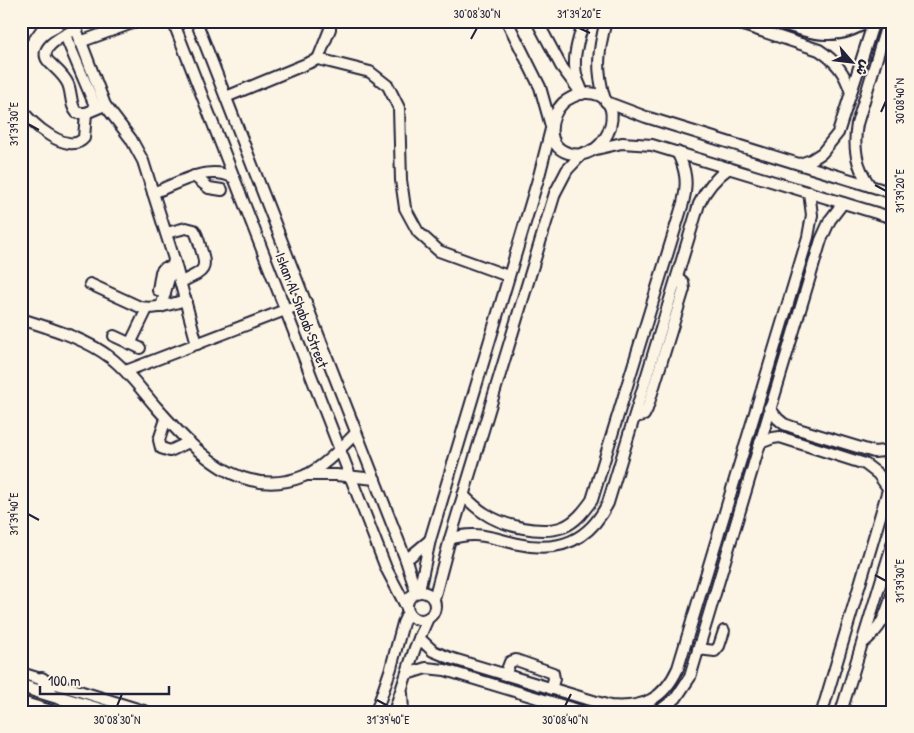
<svg xmlns="http://www.w3.org/2000/svg" width="914" height="733" font-family="'Patrick Hand','Playpen Sans Arabic',sans-serif">
  <rect width="100%" height="100%" fill="#fcf5e5"/>
  <filter id="ink" filterUnits="userSpaceOnUse"><feTurbulence type="fractalNoise" baseFrequency=".02" numOctaves="2"/><feDisplacementMap in="SourceGraphic" scale="10" xChannelSelector="R" yChannelSelector="G"/><feConvolveMatrix kernelMatrix="1 2 1 2 8 2 1 2 1" color-interpolation-filters="sRGB"/></filter>
  <g filter="url(#ink)">
    <g fill="none" stroke-linecap="round" stroke-linejoin="round">
      <g stroke="#22223b" stroke-width="14">
        <g id="minor">
          <path d="M 73,21 L 105,105 L 131,139 L 143,161 L 174,259 L 197,344"/>
          <path d="M 173,21 L 386,568 L 407,608"/>
          <path d="M 196,21 L 406,560 L 416,592"/>
          <path d="M 507,21 L 540,87 L 551,126"/>
          <path d="M 537,21 L 561,66 L 582,94"/>
          <path d="M 731,21 L 819,50 C 836,61 845,73 851,93"/>
          <path d="M 774,21 C 808,32 836,44 868,21"/>
          <path d="M 76,29 C 65,35 34,48 50,63 C 57,70 64,75 68,84 C 72,93 70,106 77,113 L 86,113 L 105,105"/>
          <path d="M 65,35 L 96,108"/>
          <path d="M 21,38 L 33,21"/>
          <path d="M 80,42 L 138,21"/>
          <path d="M 318,59 L 330,29 L 330,21"/>
          <path d="M 581,88 C 569,65 577,44 584,21"/>
          <path d="M 584,93 C 633,90 610,166 568,153 C 545,146 549,117 563,103 C 569,98 576,95 584,93 Z"/>
          <path d="M 226,97 L 318,59 L 370,72 L 388,86 L 399,108 L 401,180 L 405,208 L 418,232 L 439,251 L 508,276"/>
          <path d="M 605,100 C 596,70 598,51 606,21"/>
          <path d="M 606,102 L 646,117 L 893,193"/>
          <path d="M 21,108 C 29,123 69,156 84,138 L 86,113"/>
          <path d="M 592,150 L 622,143 L 652,145 L 893,218"/>
          <path d="M 800,164 L 811,160 L 822,153 L 838,133 L 874,21"/>
          <path d="M 194,176 L 209,188 L 222,190"/>
          <path d="M 870,186 C 856,166 853,147 857,124 L 888,21"/>
          <path d="M 153,193 C 178,183 208,164 234,178"/>
          <path d="M 166,233 L 186,228 L 194,230 C 198,236 199,242 201,249 C 209,272 201,272 181,282"/>
          <path d="M 90,284 L 140,307 C 156,310 170,304 186,300"/>
          <path d="M 165,294 L 158,290 L 161,272 L 164,268 L 172,269"/>
          <path d="M 161,307 L 174,260"/>
          <path d="M 21,319 C 52,329 85,338 111,358 C 129,372 142,391 157,408 C 195,451 241,501 304,476 C 324,467 341,448 356,433"/>
          <path d="M 114,336 L 140,348"/>
          <path d="M 130,344 L 147,309"/>
          <path d="M 126,371 L 306,302"/>
          <path d="M 769,408 L 778,419 L 784,424 L 798,429 L 874,452 L 893,450"/>
          <path d="M 635,417 L 644,415 L 647,409 L 684,289 L 683,282 L 677,277"/>
          <path d="M 166,419 L 159,440 L 161,448 L 170,451 L 189,442"/>
          <path d="M 760,443 L 773,438 L 780,437 L 865,464 L 878,474 L 888,488"/>
          <path d="M 306,475 L 336,475 L 375,479"/>
          <path d="M 463,495 C 470,502 476,508 484,513 C 503,526 541,535 563,527 C 576,522 584,511 592,500 L 683,203 C 688,184 686,169 677,152"/>
          <path d="M 450,539 C 476,530 492,538 518,544 C 559,553 589,541 608,503 L 699,204 C 706,189 715,178 729,168"/>
          <path d="M 406,560 L 430,540"/>
          <path d="M 419,591 L 430,540 L 539,176 L 551,129"/>
          <circle cx="421" cy="606" r="14"/>
          <path d="M 434,599 L 450,539 L 555,193 L 567,170 L 583,153"/>
          <path d="M 419,638 L 433,651 L 450,658 L 610,706 C 643,709 664,699 678,668 L 808,237 L 812,215 L 809,192"/>
          <path d="M 863,643 C 883,626 885,617 893,592"/>
          <path d="M 698,649 L 715,651 L 719,646 L 724,631"/>
          <path d="M 21,673 L 147,712"/>
          <path d="M 407,674 L 426,668 L 445,670 L 584,712"/>
          <path d="M 505,675 L 510,662 L 516,660 L 553,673 L 554,679 L 551,689"/>
          <path d="M 402,693 L 403,712"/>
          <path d="M 376,712 L 391,668 L 403,623 L 408,612"/>
          <path d="M 394,712 L 415,648 L 428,618"/>
          <path d="M 658,712 L 676,698 L 690,677 L 821,240 L 830,220 L 843,203"/>
          <path d="M 822,712 L 893,473"/>
          <path d="M 841,712 L 893,542"/>
        </g>
      </g>
      <g stroke="#22223b" stroke-width="16">
        <g id="major">
          <path d="M 42,679 L 52,695"/>
          <path d="M 21,686 L 107,712"/>
          <path d="M 21,703 L 51,712"/>
        </g>
      </g>
      <use href="#minor" stroke="#fcf5e5" stroke-width="10"/>
      <use href="#major" stroke="#fcf5e5" stroke-width="12"/>
    </g>
  </g>
  <path fill="none" stroke="#22223b" stroke-width="2" d="M 579,28 L 590,33M 471,39 L 477,28M 881,112 L 886,101M 28,124 L 39,130M 875,185 L 886,191M 28,514 L 39,520M 875,575 L 886,581M 377,700 L 388,706M 117,706 L 122,694M 565,706 L 571,694"/>
  <g text-anchor="middle" dominant-baseline="central" stroke-width="4" stroke-linejoin="round" paint-order="stroke">
    <g font-size="15" fill="#22223b" stroke="#fcf5e5">
      <text transform="translate(302 310) rotate(69)">Iskan Al Shabab Street</text>
    </g>
  </g>
  <rect width="914" height="733" fill="none" stroke="#fcf5e5" stroke-width="55"/>
  <g transform="translate(852 62) rotate(118)" stroke="#fcf5e5" stroke-width="4" paint-order="stroke">
  <path d="M0-4L9 19L0 12L-9 19Z" fill="#22223b"/>
  <text y="-8" font-size="14" font-weight="bold" text-anchor="middle" fill="#22223b">ش</text>
  </g>
  <path d="M40 686v8h129v-8" fill="none" stroke="#22223b" stroke-width="2.5"/>
  <text x="48" y="686" font-size="15" fill="#22223b" stroke="#fcf5e5" stroke-width="4" paint-order="stroke">100 m</text>
  <rect x="28" y="28" width="858" height="678" fill="none" stroke="#22223b" stroke-width="2"/>
  <g font-size="12" text-anchor="middle" fill="#22223b">
    <text x="477" y="18">30°08'30"N</text>
    <text x="579" y="18">31°39'20"E</text>
    <text transform="translate(900 101) rotate(-90)" y="4">30°08'40"N</text>
    <text transform="translate(14 124) rotate(-90)" y="4">31°39'30"E</text>
    <text transform="translate(900 191) rotate(-90)" y="4">31°39'20"E</text>
    <text transform="translate(14 514) rotate(-90)" y="4">31°39'40"E</text>
    <text transform="translate(900 581) rotate(-90)" y="4">31°39'30"E</text>
    <text x="117" y="724">30°08'30"N</text>
    <text x="388" y="724">31°39'40"E</text>
    <text x="565" y="724">30°08'40"N</text>
  </g>
</svg>
